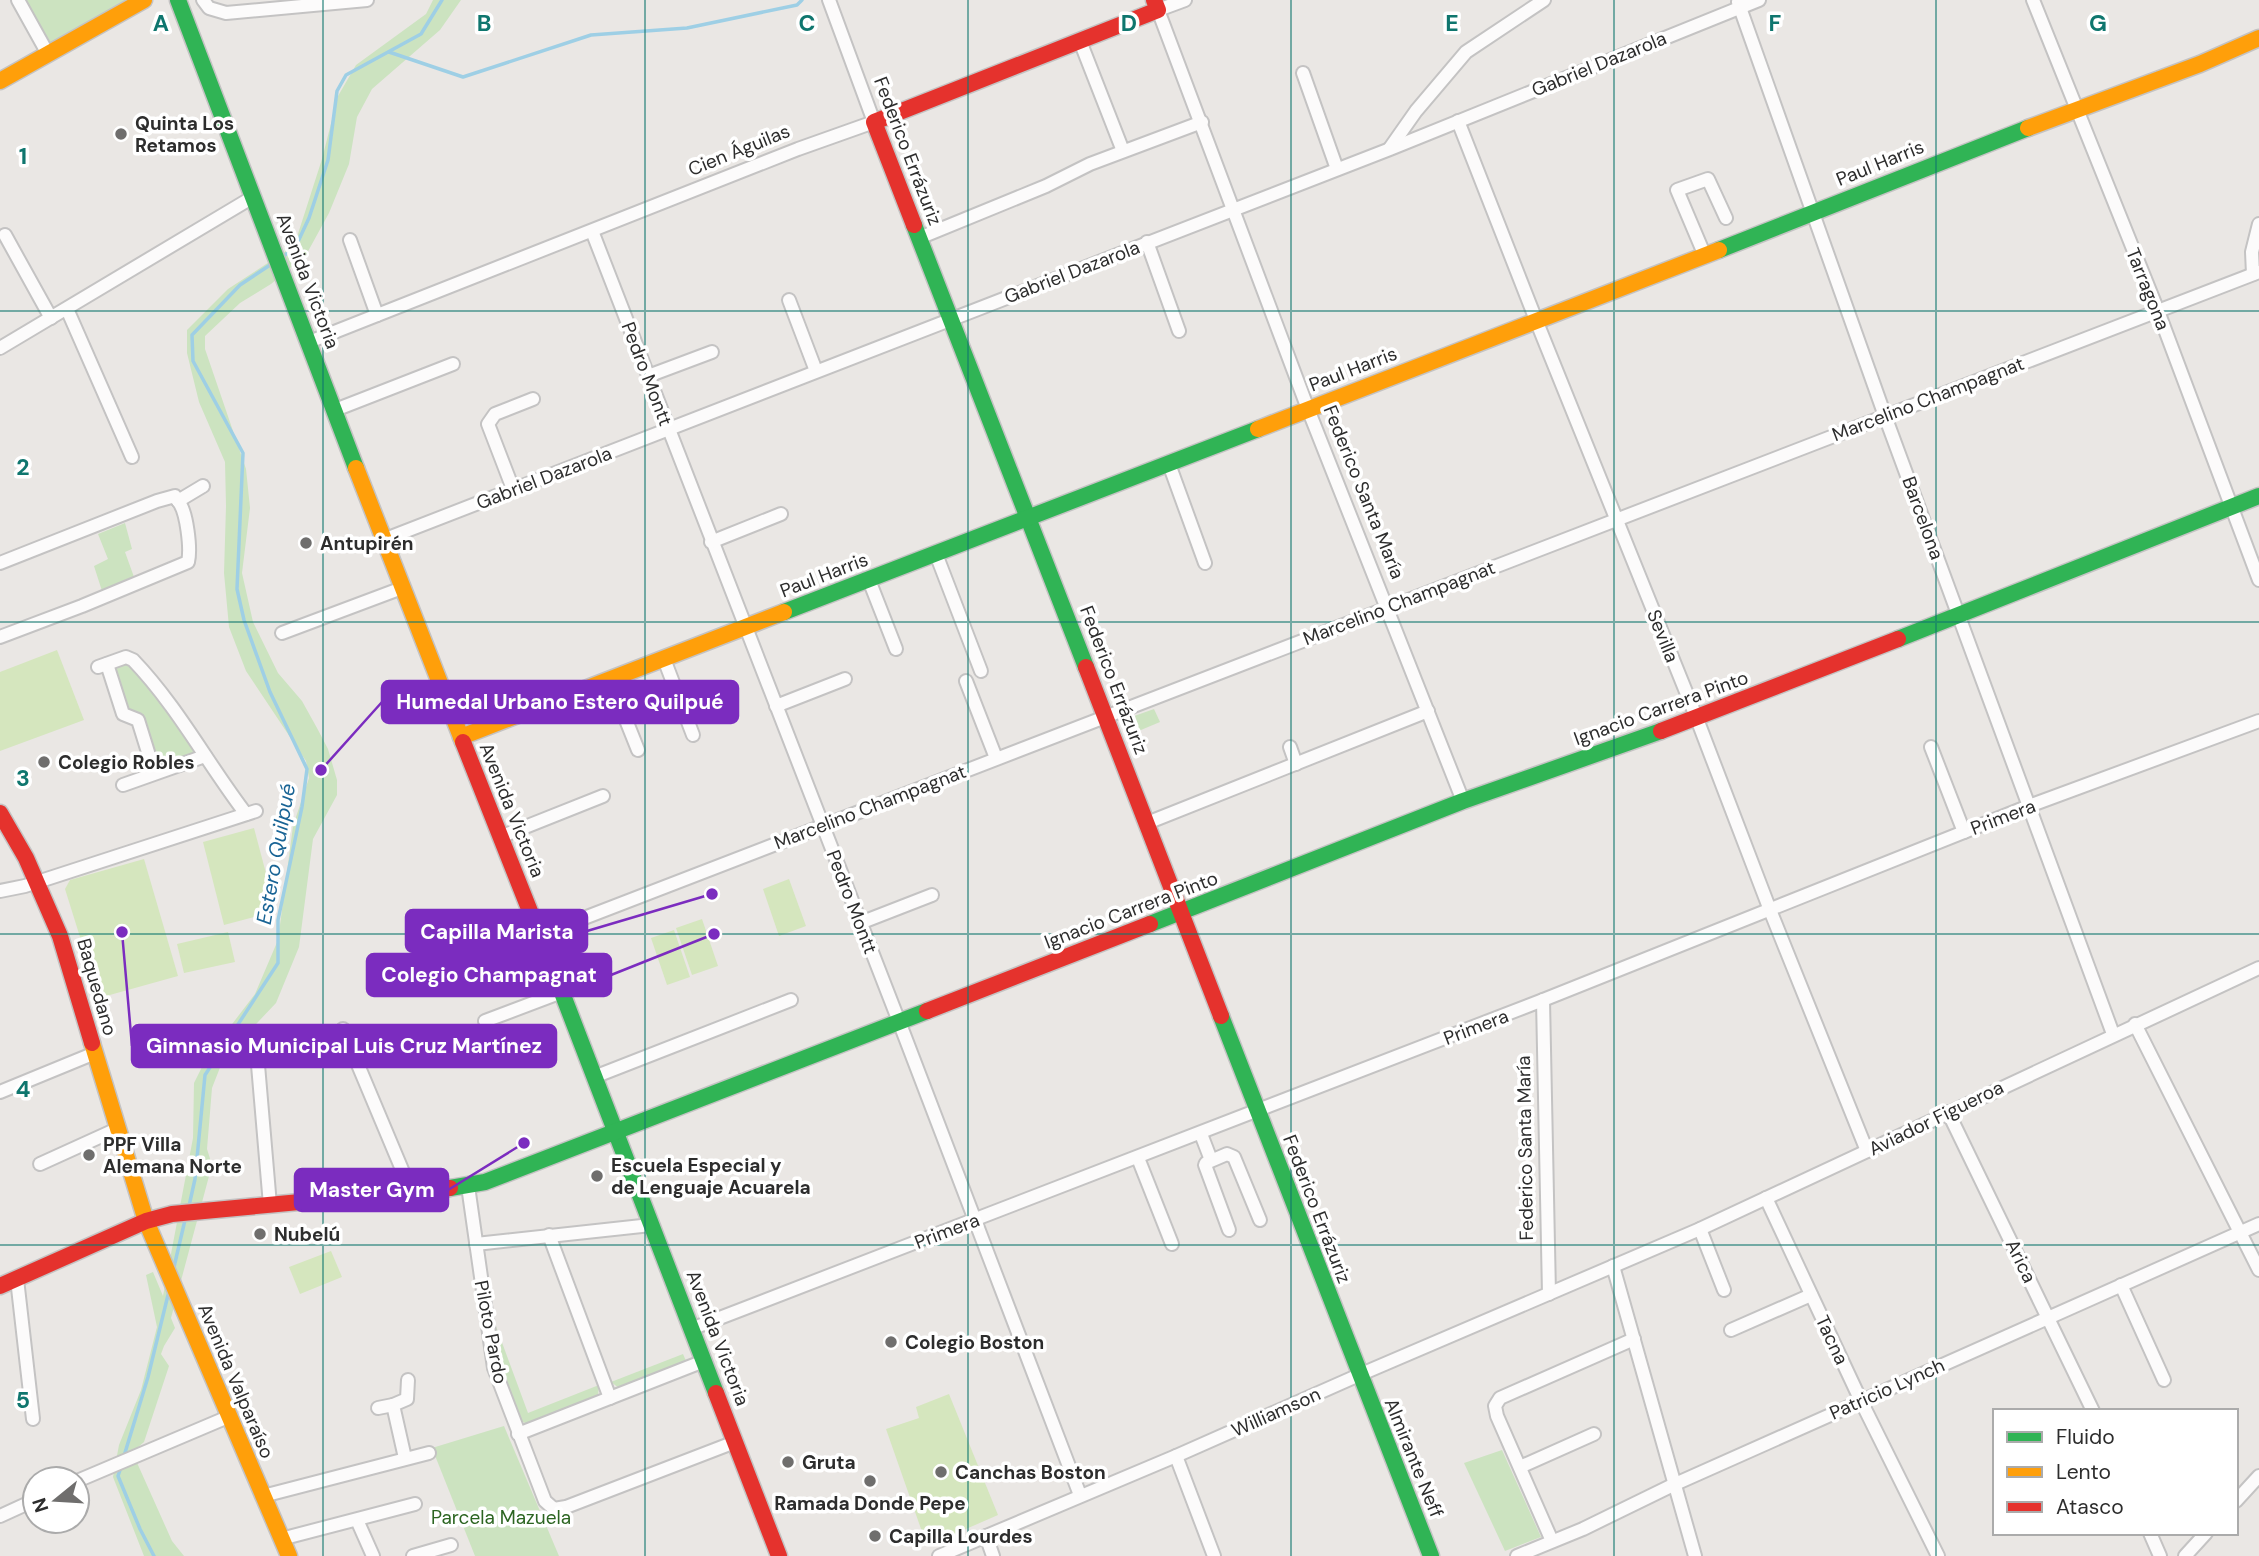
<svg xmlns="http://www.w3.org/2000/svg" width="2259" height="1556" font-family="'DM Sans',sans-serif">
  <rect width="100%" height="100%" fill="#eae7e4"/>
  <g fill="#cce3c0">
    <path d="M 25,0 L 126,0 L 49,45 Z"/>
    <path d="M 433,0 L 461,0 L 440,30 L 372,89 L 357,117 L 349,164 L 329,213 L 306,255 L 271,284 L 240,303 L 205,336 L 205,349 L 246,469 L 250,508 L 242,573 L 253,622 L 278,673 L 302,701 L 317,728 L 328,749 L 337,780 L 337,795 L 313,839 L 299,947 L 276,1003 L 240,1041 L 221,1065 L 212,1088 L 207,1149 L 212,1165 L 171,1318 L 175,1328 L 164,1346 L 161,1354 L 169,1366 L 144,1442 L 137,1448 L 134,1456 L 172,1541 L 184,1556 L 144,1556 L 113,1477 L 119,1445 L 141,1390 L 157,1327 L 146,1275 L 153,1272 L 163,1296 L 193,1138 L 194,1083 L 207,1057 L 255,994 L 278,940 L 293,826 L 309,778 L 306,761 L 246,671 L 229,627 L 224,573 L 226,506 L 225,462 L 199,402 L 187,353 L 187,330 L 228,289 L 286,251 L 297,237 L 322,159 L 338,96 L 356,65 L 426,14 Z"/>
    <path d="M 125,523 L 132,549 L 125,552 L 134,577 L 102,591 L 94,566 L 108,559 L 98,534 Z"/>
    <path d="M 127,663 L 132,664 L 174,712 L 198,755 L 159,767 L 130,714 L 114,672 L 115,666 Z"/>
    <path d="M 1154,709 L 1160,722 L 1129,735 L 1123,720 Z"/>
    <path d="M 493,1318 L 528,1413 L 599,1385 L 598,1396 L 527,1424 L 519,1420 L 498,1365 Z"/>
    <path d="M 683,1354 L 686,1361 L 619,1388 L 611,1382 Z"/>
    <path d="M 504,1426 L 559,1556 L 475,1556 L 432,1448 Z"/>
    <path d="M 1502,1450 L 1541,1537 L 1505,1551 L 1464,1463 Z"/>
  </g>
  <g fill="#d5e6be">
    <path d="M 57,650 L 84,720 L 0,751 L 0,672 Z"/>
    <path d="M 254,828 L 276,911 L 224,925 L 203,842 Z"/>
    <path d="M 144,859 L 178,976 L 99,998 L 65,889 L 70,880 Z"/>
    <path d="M 789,879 L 806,926 L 779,936 L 763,889 Z"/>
    <path d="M 702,919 L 718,966 L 692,975 L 676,928 Z"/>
    <path d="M 674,930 L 690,977 L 667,985 L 651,938 Z"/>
    <path d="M 228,932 L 235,962 L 184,973 L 177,944 Z"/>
    <path d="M 331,1251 L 342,1277 L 300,1294 L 289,1267 Z"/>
    <path d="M 949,1394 L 998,1515 L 927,1546 L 886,1429 L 919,1418 L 916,1407 Z"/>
  </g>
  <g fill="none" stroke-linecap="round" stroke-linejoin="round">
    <g stroke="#9ecfe5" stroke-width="3.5">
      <path d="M 389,52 L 463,77 L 591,35 L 687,28 L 797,5 L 802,0"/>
      <path d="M 282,257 L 295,248 L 309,218 L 328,160 L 337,91 L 346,75 L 421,34 L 442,0"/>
      <path d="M 189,1206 L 195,1179 L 205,1075 L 278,963 L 278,920 L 302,807 L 307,769 L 270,692 L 244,620 L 237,589 L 243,453 L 193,361 L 192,335 L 240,285 L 270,265"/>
      <path d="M 174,1267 L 185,1220"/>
      <path d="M 124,1456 L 148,1377 L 168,1295"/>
      <path d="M 121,1467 L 118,1476 L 140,1529 L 154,1556"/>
    </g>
    <g stroke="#c4c3c3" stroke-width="16">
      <g id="street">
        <path d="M 18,0 L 48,54"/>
        <path d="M 203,0 L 209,8 L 226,13 L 367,0"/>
        <path d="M 1185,0 L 1158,10 L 1308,409 L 1463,801"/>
        <path d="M 2033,0 L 2158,311 L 2259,580"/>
        <path d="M 1738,2 L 1885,416 L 2113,1034"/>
        <path d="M 1080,41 L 1123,151"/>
        <path d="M 1303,73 L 1337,169"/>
        <path d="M 1458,121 L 1536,320 L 1697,719 L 1770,910 L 1867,1151"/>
        <path d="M 1390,148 L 1416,111 L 1466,52 L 1544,0"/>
        <path d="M 592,231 L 905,1037 L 1080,1495"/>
        <path d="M 5,235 L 51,318"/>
        <path d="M 919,238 L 1046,186 L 1090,164 L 1202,122"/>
        <path d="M 350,240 L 377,315"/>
        <path d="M 1147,242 L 1179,331"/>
        <path d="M 1705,256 L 1677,190 L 1708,179 L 1726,218"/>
        <path d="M 2253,274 L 2252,252 L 2259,224"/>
        <path d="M 789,300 L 816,371"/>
        <path d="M 67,309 L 132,457"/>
        <path d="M 309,342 L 798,149 L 874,122 L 829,0"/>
        <path d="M 0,348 L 253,197"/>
        <path d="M 648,376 L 712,352"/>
        <path d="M 335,410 L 453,364"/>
        <path d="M 1169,464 L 1205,563"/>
        <path d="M 513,489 L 488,424 L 495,414 L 533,399"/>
        <path d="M 178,501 L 203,486"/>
        <path d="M 383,540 L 1390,149 L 1759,0"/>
        <path d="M 711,542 L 781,514"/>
        <path d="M 936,554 L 981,671"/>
        <path d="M 0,563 L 157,501 L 175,496 L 178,501"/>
        <path d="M 869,580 L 896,649"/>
        <path d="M 282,633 L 402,588"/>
        <path d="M 0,637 L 82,606 L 188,562 C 191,549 187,511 178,501"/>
        <path d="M 664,659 L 693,735"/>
        <path d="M 107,664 L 123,714 L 138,720 L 152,765 L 159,771"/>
        <path d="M 98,667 L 126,657 L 133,660 C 178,707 207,763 246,814"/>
        <path d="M 610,680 L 638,750"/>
        <path d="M 966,681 L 996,758"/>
        <path d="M 776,706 L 845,679"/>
        <path d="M 1290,747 L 1296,764"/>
        <path d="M 1931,747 L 1964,832"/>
        <path d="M 123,785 L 205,756"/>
        <path d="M 1147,823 L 1428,711"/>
        <path d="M 500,837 L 603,796"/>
        <path d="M 0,891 L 25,886 L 256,811"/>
        <path d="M 860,923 L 932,895"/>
        <path d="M 540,935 L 2259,272"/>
        <path d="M 1543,1000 L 1549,1294"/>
        <path d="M 485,1021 L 562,992"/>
        <path d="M 2135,1024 L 2259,1270"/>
        <path d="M 343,1029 L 411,1191"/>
        <path d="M 258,1065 L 270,1205"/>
        <path d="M 594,1077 L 791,1000"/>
        <path d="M 0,1092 L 95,1053"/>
        <path d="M 1948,1112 L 2093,1411"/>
        <path d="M 1201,1134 L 1211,1160"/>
        <path d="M 1138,1158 L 1172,1244"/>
        <path d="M 40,1164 L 117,1129"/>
        <path d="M 468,1186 L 494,1368 L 545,1501 L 554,1509 L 566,1507 L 735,1442"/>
        <path d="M 1766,1198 L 1861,1401 L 1938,1556"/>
        <path d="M 1700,1229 L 1724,1290"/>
        <path d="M 1229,1230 L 1205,1165 L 1206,1163 L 1227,1154 L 1234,1157 L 1260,1220"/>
        <path d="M 549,1235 L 610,1398"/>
        <path d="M 476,1244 L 651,1225"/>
        <path d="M 1613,1266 L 1695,1556"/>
        <path d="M 17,1279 L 33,1419"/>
        <path d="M 2121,1285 L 2164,1380"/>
        <path d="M 691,1329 L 1543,1000 L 2029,806 L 2259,721"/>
        <path d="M 1731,1330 L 1811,1295"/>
        <path d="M 378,1408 L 393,1405"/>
        <path d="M 518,1434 L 704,1361"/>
        <path d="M 1176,1456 L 1214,1556"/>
        <path d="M 405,1458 L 393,1405 L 407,1399 L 408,1380"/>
        <path d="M 1520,1467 L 1594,1434"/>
        <path d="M 77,1481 L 228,1417"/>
        <path d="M 263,1496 L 429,1453"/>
        <path d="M 2236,1501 L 2259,1476"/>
        <path d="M 0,1516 L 35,1500"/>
        <path d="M 357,1520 L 373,1556"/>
        <path d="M 2150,1533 L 2160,1556"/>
        <path d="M 986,1536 L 993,1556"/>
        <path d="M 281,1539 L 415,1504"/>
        <path d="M 1552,1541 L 1497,1416 L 1495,1406 L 1500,1398 L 1634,1339"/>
        <path d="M 413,1556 L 451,1545"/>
        <path d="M 939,1556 L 1176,1456 L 1359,1375 L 1700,1229 L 2259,968"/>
        <path d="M 1517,1556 L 1583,1529 L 1673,1485 L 2259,1224"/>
        <path d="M 2185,1556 L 2206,1533"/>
      </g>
    </g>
    <g stroke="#c4c3c3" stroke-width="19">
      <g id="fast">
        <path d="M 178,0 L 356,468"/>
        <path d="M 914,225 L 1086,667"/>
        <path d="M 1719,250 L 2028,128"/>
        <path d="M 784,612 L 1258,429"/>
        <path d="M 1898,639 L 2259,496"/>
        <path d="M 1150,924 L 1463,801 L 1661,731"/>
        <path d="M 556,977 L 716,1393"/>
        <path d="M 1221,1016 L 1431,1556"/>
        <path d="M 450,1188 L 485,1182 L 927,1011"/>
      </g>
    </g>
    <g stroke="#c4c3c3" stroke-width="19">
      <g id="slow">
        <path d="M 0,81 L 144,0"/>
        <path d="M 2028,128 L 2200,64 L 2259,38"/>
        <path d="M 1258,429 L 1719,250"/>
        <path d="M 356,468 L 463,742"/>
        <path d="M 461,737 L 784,612"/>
        <path d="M 92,1043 L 146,1221 L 289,1556"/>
      </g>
    </g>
    <g stroke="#c4c3c3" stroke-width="19">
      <g id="jam">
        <path d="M 914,225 L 874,122 L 1158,10 L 1154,0"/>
        <path d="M 1086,667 L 1221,1016"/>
        <path d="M 1661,731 L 1898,639"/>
        <path d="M 463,742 L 556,977"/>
        <path d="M 0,813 L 26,858 L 60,936 L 92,1043"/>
        <path d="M 927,1011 L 1150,924"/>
        <path d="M 0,1286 L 146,1221 L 172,1214 L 450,1188"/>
        <path d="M 716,1393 L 779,1556"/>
      </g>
    </g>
    <use href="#street" stroke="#fcfbfb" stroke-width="12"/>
    <use href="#fast" stroke="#30b455" stroke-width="16"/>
    <use href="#slow" stroke="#ff9f0a" stroke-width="16"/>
    <use href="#jam" stroke="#e5322d" stroke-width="16"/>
  </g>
  <path fill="none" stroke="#0f766e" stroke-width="2" stroke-opacity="0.55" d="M 323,0 L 323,1556M 645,0 L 645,1556M 968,0 L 968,1556M 1291,0 L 1291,1556M 1614,0 L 1614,1556M 1936,0 L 1936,1556M 0,311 L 2259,311M 0,622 L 2259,622M 0,934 L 2259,934M 0,1245 L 2259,1245"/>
  <g fill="#6f6e6d" stroke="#fff" stroke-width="2.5">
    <circle cx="121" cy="134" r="7"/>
    <circle cx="306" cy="543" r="7"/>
    <circle cx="44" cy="762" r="7"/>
    <circle cx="89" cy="1155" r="7"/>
    <circle cx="597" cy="1176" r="7"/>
    <circle cx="260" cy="1234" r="7"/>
    <circle cx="891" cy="1342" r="7"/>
    <circle cx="788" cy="1462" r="7"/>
    <circle cx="941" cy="1472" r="7"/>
    <circle cx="870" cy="1481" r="7"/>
    <circle cx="875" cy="1536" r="7"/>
  </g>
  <g text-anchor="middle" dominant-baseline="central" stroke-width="7" stroke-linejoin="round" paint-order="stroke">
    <g font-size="19" fill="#2d2d2d" stroke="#fff">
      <text transform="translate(1599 64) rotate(-22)">Gabriel Dazarola</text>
      <text transform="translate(739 150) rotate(-22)">Cien Águilas</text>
      <text transform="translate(908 151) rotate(69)">Federico Errázuriz</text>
      <text transform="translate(1880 163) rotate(-22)">Paul Harris</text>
      <text transform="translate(1072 272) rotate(-21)">Gabriel Dazarola</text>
      <text transform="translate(308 281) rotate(69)">Avenida Victoria</text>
      <text transform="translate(2148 289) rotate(68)">Tarragona</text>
      <text transform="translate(1353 369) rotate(-21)">Paul Harris</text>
      <text transform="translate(647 374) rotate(69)">Pedro Montt</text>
      <text transform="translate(1928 399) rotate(-21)">Marcelino Champagnat</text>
      <text transform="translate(544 478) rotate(-21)">Gabriel Dazarola</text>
      <text transform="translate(1364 492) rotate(68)">Federico Santa María</text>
      <text transform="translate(1923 518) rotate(70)">Barcelona</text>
      <text transform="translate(824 575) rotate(-21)">Paul Harris</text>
      <text transform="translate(1399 603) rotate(-21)">Marcelino Champagnat</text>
      <text transform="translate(1663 636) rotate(68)">Sevilla</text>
      <text transform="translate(1114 680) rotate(69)">Federico Errázuriz</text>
      <text transform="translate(1661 708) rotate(-20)">Ignacio Carrera Pinto</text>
      <text transform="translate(870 807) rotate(-21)">Marcelino Champagnat</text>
      <text transform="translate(512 810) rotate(68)">Avenida Victoria</text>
      <text transform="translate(2003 817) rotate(-21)">Primera</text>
      <text transform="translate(852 902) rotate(69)">Pedro Montt</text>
      <text transform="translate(1131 910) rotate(-21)">Ignacio Carrera Pinto</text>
      <text transform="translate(97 987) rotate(74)">Baquedano</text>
      <text transform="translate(1476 1027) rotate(-21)">Primera</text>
      <text transform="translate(1936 1118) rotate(-26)">Aviador Figueroa</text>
      <text transform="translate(1525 1148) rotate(-91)">Federico Santa María</text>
      <text transform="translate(1317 1209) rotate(69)">Federico Errázuriz</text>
      <text transform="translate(947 1231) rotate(-21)">Primera</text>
      <text transform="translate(2021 1261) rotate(64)">Arica</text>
      <text transform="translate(491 1332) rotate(79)">Piloto Pardo</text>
      <text transform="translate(718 1338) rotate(69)">Avenida Victoria</text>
      <text transform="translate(1832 1340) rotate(65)">Tacna</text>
      <text transform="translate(236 1381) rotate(67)">Avenida Valparaíso</text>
      <text transform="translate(1887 1389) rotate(-24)">Patricio Lynch</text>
      <text transform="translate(1276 1412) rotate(-24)">Williamson</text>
      <text transform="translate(1414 1458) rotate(68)">Almirante Neff</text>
    </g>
    <g font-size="19" font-weight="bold" fill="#2d2d2d" stroke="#fff" text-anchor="start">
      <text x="135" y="123">Quinta Los<tspan x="135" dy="22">Retamos</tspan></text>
      <text x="320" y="543">Antupirén</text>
      <text x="58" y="762">Colegio Robles</text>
      <text x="103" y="1144">PPF Villa<tspan x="103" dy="22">Alemana Norte</tspan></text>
      <text x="611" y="1165">Escuela Especial y<tspan x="611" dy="22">de Lenguaje Acuarela</tspan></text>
      <text x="274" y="1234">Nubelú</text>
      <text x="905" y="1342">Colegio Boston</text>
      <text x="802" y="1462">Gruta</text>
      <text x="955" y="1472">Canchas Boston</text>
      <text x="870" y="1503" text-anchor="middle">Ramada Donde Pepe</text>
      <text x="889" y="1536">Capilla Lourdes</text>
    </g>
    <g font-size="19" fill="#2c6521" stroke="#fff">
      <text x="501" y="1517">Parcela Mazuela</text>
    </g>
    <g font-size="21" font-style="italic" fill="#196495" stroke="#fff">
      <text transform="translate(276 854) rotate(-80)">Estero Quilpué</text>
    </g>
  </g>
  <g font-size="23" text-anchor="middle" font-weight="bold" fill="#0f766e" stroke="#fff" stroke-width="7" stroke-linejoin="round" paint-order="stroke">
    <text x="161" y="31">A</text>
    <text x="484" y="31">B</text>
    <text x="807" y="31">C</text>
    <text x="1129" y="31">D</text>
    <text x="1452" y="31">E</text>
    <text x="1775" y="31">F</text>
    <text x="2098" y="31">G</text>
    <text x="23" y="164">1</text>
    <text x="23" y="475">2</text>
    <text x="23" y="786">3</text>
    <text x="23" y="1097">4</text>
    <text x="23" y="1408">5</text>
  </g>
  <path fill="none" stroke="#7b2cbf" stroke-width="2.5" d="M321 770L382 702M712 894L587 931M714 934L611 975M122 932L132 1046M524 1143L448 1190"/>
  <g fill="#7b2cbf" stroke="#fff" stroke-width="2.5">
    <circle cx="321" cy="770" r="7"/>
    <circle cx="712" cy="894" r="7"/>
    <circle cx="714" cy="934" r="7"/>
    <circle cx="122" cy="932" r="7"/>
    <circle cx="524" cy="1143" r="7"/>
  </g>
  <g fill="#7b2cbf" stroke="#7b2cbf" stroke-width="2.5">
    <rect x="382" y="681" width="356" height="42" rx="7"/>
    <rect x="406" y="910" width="181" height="42" rx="7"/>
    <rect x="367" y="954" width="244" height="42" rx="7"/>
    <rect x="132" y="1025" width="424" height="42" rx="7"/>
    <rect x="295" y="1169" width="153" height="42" rx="7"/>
  </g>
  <g font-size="21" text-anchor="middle" font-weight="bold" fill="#fff">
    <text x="560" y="709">Humedal Urbano Estero Quilpué</text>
    <text x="497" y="939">Capilla Marista</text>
    <text x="489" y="982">Colegio Champagnat</text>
    <text x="344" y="1053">Gimnasio Municipal Luis Cruz Martínez</text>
    <text x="372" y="1197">Master Gym</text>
  </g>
  <rect x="1993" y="1409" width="245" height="126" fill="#ffffff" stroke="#ababab" stroke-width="2"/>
  <rect x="2007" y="1432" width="35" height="10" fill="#30b455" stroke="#ababab" stroke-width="2"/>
  <text x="2056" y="1444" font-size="21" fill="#2d2d2d">Fluido</text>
  <rect x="2007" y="1467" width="35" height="10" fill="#ff9f0a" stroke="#ababab" stroke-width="2"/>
  <text x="2056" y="1479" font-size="21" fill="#2d2d2d">Lento</text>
  <rect x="2007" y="1502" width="35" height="10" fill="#e5322d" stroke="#ababab" stroke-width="2"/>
  <text x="2056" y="1514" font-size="21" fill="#2d2d2d">Atasco</text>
  <g transform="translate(56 1500) rotate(252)"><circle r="33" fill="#ffffff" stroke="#ababab" stroke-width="2"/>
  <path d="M0-5L12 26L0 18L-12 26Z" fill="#6f6e6d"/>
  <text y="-10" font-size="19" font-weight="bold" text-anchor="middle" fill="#2d2d2d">N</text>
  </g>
</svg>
